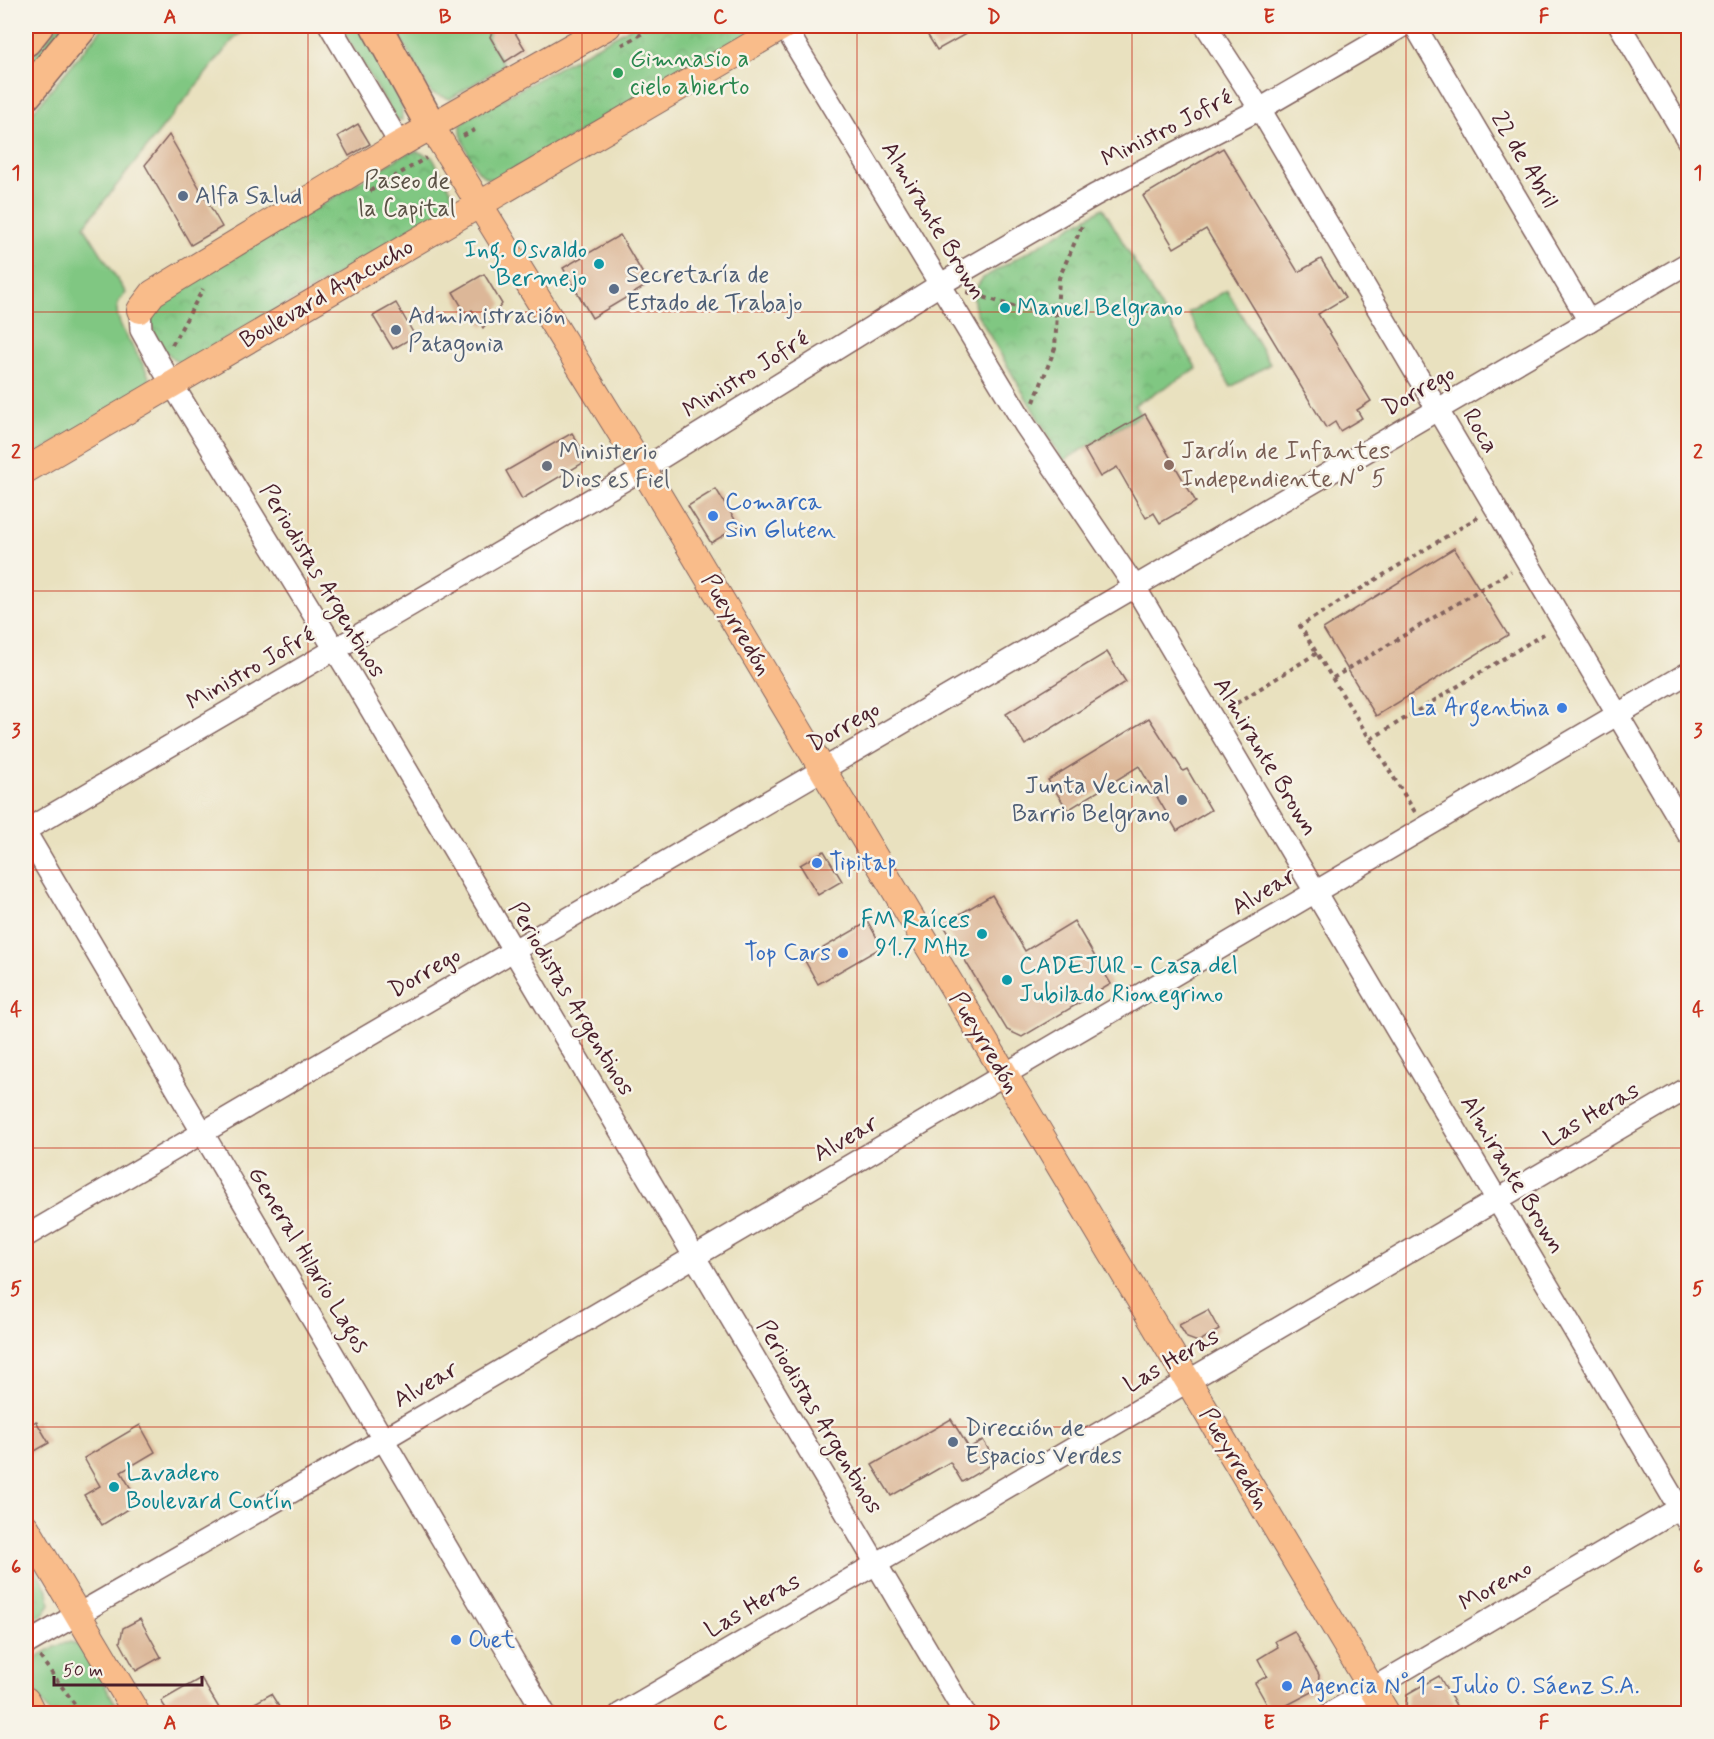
<svg xmlns="http://www.w3.org/2000/svg" width="1714" height="1739" font-family="Mynerve,sans-serif">
  <defs>
    <pattern id="park-crowns" width="20" height="18" patternUnits="userSpaceOnUse" patternTransform="scale(1.5)"><rect width="20" height="18" fill="#80c782"/><path d="M2 6a3 3 0 1 1 6 0M12 15a3 3 0 1 1 6 0" fill="none" stroke="#70aa70"/></pattern>
  </defs>
  <rect width="100%" height="100%" fill="#f7f3e8"/>
  <filter id="ink" filterUnits="userSpaceOnUse"><feTurbulence type="fractalNoise" baseFrequency=".0167" numOctaves="2"/><feDisplacementMap in="SourceGraphic" scale="12" xChannelSelector="R" yChannelSelector="G"/><feConvolveMatrix kernelMatrix="1 2 1 2 8 2 1 2 1" color-interpolation-filters="sRGB"/></filter>
  <filter id="wash" filterUnits="userSpaceOnUse"><feTurbulence type="fractalNoise" baseFrequency=".008" numOctaves="4" result="noise"/><feDisplacementMap in="SourceGraphic" scale="24" xChannelSelector="R" yChannelSelector="G"/><feGaussianBlur stdDeviation="1.35" result="paint"/><feColorMatrix in="noise" values="0 0 0 0 0 0 0 0 0 0 0 0 0 0 0 0 0 1.4 0 .05"/><feComposite in="paint" operator="in"/></filter>
  <g filter="url(#wash)">
    <rect width="100%" height="100%" fill="#e9e1bf"/>
    <g fill="#80c782" stroke="#657356" stroke-width="1.5">
      <path d="M 58,26 L 66,26 L 26,75 L 26,66 Z"/>
      <path d="M 104,26 L 255,26 L 236,36 L 84,226 L 126,293 C 121,298 117,302 117,309 C 117,331 144,358 150,380 L 143,390 L 26,460 L 26,120 Z"/>
      <path d="M 340,26 L 361,26 L 402,107 L 402,120 L 396,119 Z"/>
      <path d="M 394,26 L 492,26 L 488,39 L 504,65 L 450,99 L 431,93 Z"/>
      <path d="M 1227,290 L 1270,364 L 1231,387 L 1188,313 Z"/>
      <path d="M 71,1642 L 83,1648 L 121,1713 L 49,1713 C 36,1691 15,1670 44,1653 C 54,1647 60,1644 71,1642 Z"/>
    </g>
    <g fill="url(#park-crowns)" stroke="#657356" stroke-width="1.5">
      <path d="M 633,26 L 759,26 L 755,31 L 501,178 C 497,179 492,180 487,178 C 475,174 459,137 461,125 L 468,118 Z"/>
      <path d="M 416,151 L 432,157 L 451,190 L 452,199 L 441,215 L 182,364 C 169,359 151,335 151,321 C 150,313 154,309 158,303 L 407,153 Z"/>
      <path d="M 1103,208 L 1197,369 L 1134,405 L 1141,415 L 1063,461 L 976,312 C 972,297 973,290 983,278 Z"/>
      <path d="M 26,1554 L 48,1591 L 50,1604 L 43,1614 L 26,1624 Z"/>
    </g>
    <g id="blocks">
      <g fill="#dcb798">
        <path d="M 494,26 L 511,26 L 525,49 L 505,62 L 490,37 Z"/>
        <path d="M 922,26 L 980,26 L 937,50 Z"/>
        <path d="M 358,124 L 370,144 L 349,156 L 338,136 Z"/>
        <path d="M 169,135 L 222,227 L 191,245 L 145,165 Z"/>
        <path d="M 1223,148 L 1298,272 L 1321,259 L 1345,298 L 1318,314 L 1371,401 L 1357,410 L 1362,418 L 1340,431 L 1335,422 L 1326,428 L 1206,229 L 1174,248 L 1143,196 Z"/>
        <path d="M 620,235 L 649,284 L 592,318 L 563,268 Z"/>
        <path d="M 484,274 L 502,304 L 483,328 L 472,310 L 466,314 L 453,292 Z"/>
        <path d="M 396,303 L 415,336 L 393,349 L 373,316 Z"/>
        <path d="M 1145,414 L 1196,502 L 1160,523 L 1154,513 L 1146,518 L 1117,467 L 1100,477 L 1084,449 Z"/>
        <path d="M 572,433 L 588,460 L 522,499 L 506,471 Z"/>
        <path d="M 716,489 L 739,526 L 711,543 L 688,506 Z"/>
        <path d="M 1454,548 L 1508,635 L 1376,716 L 1323,629 Z"/>
        <path d="M 1107,652 L 1126,682 L 1025,745 L 1006,714 Z"/>
        <path d="M 1149,718 L 1183,771 L 1187,769 L 1211,810 L 1177,831 L 1139,766 L 1068,810 L 1048,780 Z"/>
        <path d="M 824,851 L 842,881 L 818,895 L 800,865 Z"/>
        <path d="M 992,895 L 1025,951 L 1074,921 L 1111,984 L 1022,1037 L 1007,1030 L 943,924 Z"/>
        <path d="M 868,922 L 882,947 L 818,984 L 804,959 Z"/>
        <path d="M 1208,1310 L 1219,1330 L 1198,1342 L 1187,1338 L 1179,1325 Z"/>
        <path d="M 951,1419 L 969,1448 L 983,1440 L 996,1462 L 962,1482 L 950,1462 L 891,1496 L 872,1465 Z"/>
        <path d="M 36,1421 L 49,1443 L 26,1456 L 26,1428 Z"/>
        <path d="M 140,1425 L 155,1452 L 121,1472 L 139,1502 L 102,1525 L 84,1495 L 100,1486 L 84,1458 Z"/>
        <path d="M 140,1619 L 161,1657 L 136,1671 L 120,1642 L 123,1628 Z"/>
        <path d="M 1294,1631 L 1319,1675 L 1318,1689 L 1272,1713 L 1255,1683 L 1267,1676 L 1258,1659 L 1278,1647 L 1275,1641 Z"/>
        <path d="M 1439,1676 L 1458,1709 L 1449,1713 L 1409,1713 L 1406,1708 L 1407,1694 Z"/>
        <path d="M 201,1678 L 222,1713 L 169,1713 L 161,1701 Z"/>
        <path d="M 271,1694 L 283,1713 L 237,1713 Z"/>
      </g>
    </g>
  </g>
  <g filter="url(#ink)">
    <use href="#blocks" fill-opacity="0" stroke="#82635f" stroke-width="1.5"/>
    <g fill="none" stroke-linecap="round" stroke-linejoin="round">
      <g stroke="#82635f" stroke-width="24">
        <g id="minor">
          <path d="M 330,26 L 400,144"/>
          <path d="M 784,26 L 1025,425 L 1135,587 L 1688,1523"/>
          <path d="M 1206,26 L 1260,109 L 1688,834"/>
          <path d="M 1415,26 L 1589,321"/>
          <path d="M 1620,26 L 1688,141"/>
          <path d="M 140,310 L 141,330 L 161,366 L 350,674 L 965,1714"/>
          <path d="M 26,830 L 643,469 L 941,284 L 1095,195 L 1260,109 L 1403,26"/>
          <path d="M 26,833 L 545,1714"/>
          <path d="M 26,1236 L 1688,263"/>
          <path d="M 26,1644 L 384,1439 L 1688,673"/>
          <path d="M 620,1714 L 1688,1088"/>
          <path d="M 1329,1714 L 1688,1503"/>
        </g>
      </g>
      <g stroke="#82635f" stroke-width="28">
        <g id="major">
          <path d="M 431,126 L 643,469 L 1387,1714"/>
          <path d="M 140,310 L 153,293 L 400,144 L 608,26"/>
          <path d="M 26,470 L 784,26"/>
          <path d="M 26,1527 L 137,1714"/>
          <path d="M 26,1700 L 33,1714"/>
        </g>
      </g>
      <g stroke="#82635f" stroke-width="33">
        <g id="highway">
          <path d="M 376,26 L 431,126"/>
          <path d="M 26,41 L 38,26"/>
          <path d="M 26,95 L 83,26"/>
        </g>
      </g>
      <g stroke="#82635f" stroke-width="4" stroke-dasharray="4.5 4.5" stroke-linecap="butt">
        <path d="M 622,45 L 656,26"/>
        <path d="M 463,136 L 478,128"/>
        <path d="M 370,191 L 426,158"/>
        <path d="M 967,292 L 1016,307 L 1056,315"/>
        <path d="M 172,345 L 203,289"/>
        <path d="M 1034,402 L 1055,348 L 1059,278 L 1082,226"/>
        <path d="M 1333,678 L 1511,571"/>
        <path d="M 1229,708 L 1317,653"/>
        <path d="M 1371,739 L 1547,632"/>
        <path d="M 1415,812 L 1300,626 L 1478,517"/>
        <path d="M 40,1657 L 82,1714"/>
      </g>
      <use href="#minor" stroke="#fff" stroke-width="21"/>
      <use href="#major" stroke="#f9bc8a" stroke-width="26"/>
      <use href="#highway" stroke="#f9bc8a" stroke-width="30"/>
    </g>
  </g>
  <path fill="none" stroke="#c8321e" stroke-width="1.5" stroke-opacity="0.55" d="M 308,26 L 308,1714M 582,26 L 582,1714M 857,26 L 857,1714M 1132,26 L 1132,1714M 1406,26 L 1406,1714M 26,312 L 1688,312M 26,591 L 1688,591M 26,870 L 1688,870M 26,1148 L 1688,1148M 26,1427 L 1688,1427"/>
  <circle fill="#2e9e5b" stroke="#f7f3e8" stroke-width="2" cx="618" cy="73" r="6"/>
  <g fill="#5c6f8a" stroke="#f7f3e8" stroke-width="2">
    <circle cx="183" cy="196" r="6"/>
    <circle cx="614" cy="289" r="6"/>
    <circle cx="396" cy="330" r="6"/>
    <circle cx="1182" cy="800" r="6"/>
    <circle cx="953" cy="1442" r="6"/>
  </g>
  <g fill="#0f9aa8" stroke="#f7f3e8" stroke-width="2">
    <circle cx="599" cy="264" r="6"/>
    <circle cx="1005" cy="308" r="6"/>
    <circle cx="982" cy="934" r="6"/>
    <circle cx="1007" cy="980" r="6"/>
    <circle cx="114" cy="1487" r="6"/>
  </g>
  <circle fill="#8d6e63" stroke="#f7f3e8" stroke-width="2" cx="1169" cy="465" r="6"/>
  <circle fill="#6b7280" stroke="#f7f3e8" stroke-width="2" cx="547" cy="466" r="6"/>
  <g fill="#3f7fe0" stroke="#f7f3e8" stroke-width="2">
    <circle cx="713" cy="516" r="6"/>
    <circle cx="1562" cy="708" r="6"/>
    <circle cx="817" cy="863" r="6"/>
    <circle cx="843" cy="953" r="6"/>
    <circle cx="456" cy="1640" r="6"/>
    <circle cx="1287" cy="1686" r="6"/>
  </g>
  <g text-anchor="middle" dominant-baseline="central" stroke-width="5" stroke-linejoin="round" paint-order="stroke">
    <g font-size="24" fill="#27864d" stroke="#f7f3e8" text-anchor="start">
      <text x="630" y="59">Gimnasio a<tspan x="630" dy="28">cielo abierto</tspan></text>
    </g>
    <g font-size="24" fill="#4a1f2b" stroke="#f7f3e8">
      <text transform="translate(1167 129) rotate(-27)">Ministro Jofré</text>
      <text transform="translate(1524 160) rotate(59)">22 de Abril</text>
      <text transform="translate(933 221) rotate(59)">Almirante Brown</text>
      <text transform="translate(327 294) rotate(-30)">Boulevard Ayacucho</text>
      <text transform="translate(746 375) rotate(-32)">Ministro Jofré</text>
      <text transform="translate(1419 391) rotate(-30)">Dorrego</text>
      <text transform="translate(1480 431) rotate(59)">Roca</text>
      <text transform="translate(322 581) rotate(59)">Periodistas Argentinos</text>
      <text transform="translate(736 625) rotate(59)">Pueyrredón</text>
      <text transform="translate(251 669) rotate(-30)">Ministro Jofré</text>
      <text transform="translate(844 727) rotate(-30)">Dorrego</text>
      <text transform="translate(1265 757) rotate(59)">Almirante Brown</text>
      <text transform="translate(1264 892) rotate(-31)">Alvear</text>
      <text transform="translate(425 973) rotate(-30)">Dorrego</text>
      <text transform="translate(571 999) rotate(59)">Periodistas Argentinos</text>
      <text transform="translate(984 1043) rotate(59)">Pueyrredón</text>
      <text transform="translate(1592 1115) rotate(-30)">Las Heras</text>
      <text transform="translate(846 1139) rotate(-30)">Alvear</text>
      <text transform="translate(1512 1175) rotate(59)">Almirante Brown</text>
      <text transform="translate(308 1260) rotate(59)">General Hilario Lagos</text>
      <text transform="translate(1172 1361) rotate(-30)">Las Heras</text>
      <text transform="translate(426 1385) rotate(-30)">Alvear</text>
      <text transform="translate(819 1417) rotate(59)">Periodistas Argentinos</text>
      <text transform="translate(1234 1459) rotate(59)">Pueyrredón</text>
      <text transform="translate(1496 1586) rotate(-30)">Moreno</text>
      <text transform="translate(753 1606) rotate(-30)">Las Heras</text>
    </g>
    <g font-size="24" fill="#5a5145" stroke="#f7f3e8">
      <text x="407" y="181">Paseo de<tspan x="407" dy="28">la Capital</tspan></text>
    </g>
    <g font-size="24" fill="#4e5e75" stroke="#f7f3e8" text-anchor="start">
      <text x="195" y="196">Alfa Salud</text>
      <text x="626" y="275">Secretaría de<tspan x="626" dy="28">Estado de Trabajo</tspan></text>
      <text x="408" y="316">Administración<tspan x="408" dy="28">Patagonia</tspan></text>
      <text x="1170" y="786" text-anchor="end">Junta Vecinal<tspan x="1170" dy="28">Barrio Belgrano</tspan></text>
      <text x="965" y="1428">Dirección de<tspan x="965" dy="28">Espacios Verdes</tspan></text>
    </g>
    <g font-size="24" fill="#0d838f" stroke="#f7f3e8" text-anchor="start">
      <text x="587" y="250" text-anchor="end">Ing. Osvaldo<tspan x="587" dy="28">Bermejo</tspan></text>
      <text x="1017" y="308">Manuel Belgrano</text>
      <text x="970" y="920" text-anchor="end">FM Raíces<tspan x="970" dy="28">91.7 MHz</tspan></text>
      <text x="1019" y="966">CADEJUR - Casa del<tspan x="1019" dy="28">Jubilado Rionegrino</tspan></text>
      <text x="126" y="1473">Lavadero<tspan x="126" dy="28">Boulevard Contín</tspan></text>
    </g>
    <g font-size="24" fill="#785e54" stroke="#f7f3e8" text-anchor="start">
      <text x="1181" y="451">Jardín de Infantes<tspan x="1181" dy="28">Independiente N° 5</tspan></text>
    </g>
    <g font-size="24" fill="#5b616d" stroke="#f7f3e8" text-anchor="start">
      <text x="559" y="452">Ministerio<tspan x="559" dy="28">Dios es Fiel</tspan></text>
    </g>
    <g font-size="24" fill="#366cbe" stroke="#f7f3e8" text-anchor="start">
      <text x="725" y="502">Comarca<tspan x="725" dy="28">Sin Gluten</tspan></text>
      <text x="1550" y="708" text-anchor="end">La Argentina</text>
      <text x="829" y="863">Tipitap</text>
      <text x="831" y="953" text-anchor="end">Top Cars</text>
      <text x="468" y="1640">Ouet</text>
      <text x="1299" y="1686">Agencia N° 1 - Julio O. Sáenz S.A.</text>
    </g>
  </g>
  <rect width="1714" height="1739" fill="none" stroke="#f7f3e8" stroke-width="66"/>
  <path d="M54 1676v9h148v-9" fill="none" stroke="#4a1f2b" stroke-width="3"/>
  <text x="63" y="1676" font-size="18" fill="#4a1f2b" stroke="#f7f3e8" stroke-width="4.5" paint-order="stroke">50 m</text>
  <rect x="33" y="33" width="1648" height="1673" fill="none" stroke="#c8321e" stroke-width="2"/>
  <g font-size="20" text-anchor="middle" font-weight="bold" fill="#c8321e">
    <text x="170" y="23">A</text>
    <text x="445" y="23">B</text>
    <text x="720" y="23">C</text>
    <text x="994" y="23">D</text>
    <text x="1269" y="23">E</text>
    <text x="1544" y="23">F</text>
    <text x="16" y="179">1</text>
    <text x="1698" y="179">1</text>
    <text x="16" y="458">2</text>
    <text x="1698" y="458">2</text>
    <text x="16" y="737">3</text>
    <text x="1698" y="737">3</text>
    <text x="16" y="1016">4</text>
    <text x="1698" y="1016">4</text>
    <text x="16" y="1295">5</text>
    <text x="1698" y="1295">5</text>
    <text x="16" y="1573">6</text>
    <text x="1698" y="1573">6</text>
    <text x="170" y="1729">A</text>
    <text x="445" y="1729">B</text>
    <text x="720" y="1729">C</text>
    <text x="994" y="1729">D</text>
    <text x="1269" y="1729">E</text>
    <text x="1544" y="1729">F</text>
  </g>
</svg>
